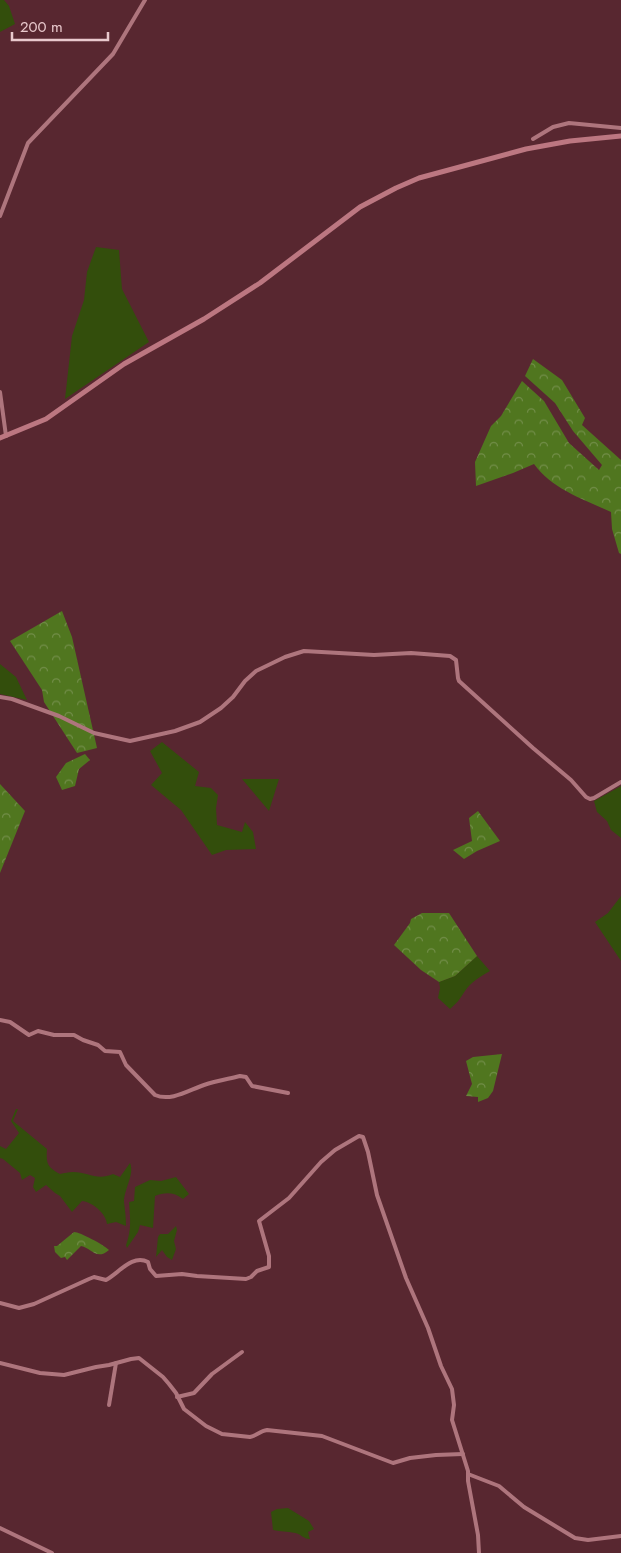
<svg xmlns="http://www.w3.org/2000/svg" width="621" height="1553" font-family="Jost,sans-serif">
  <defs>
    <pattern id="forest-crowns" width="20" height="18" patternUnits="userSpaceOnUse" patternTransform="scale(1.25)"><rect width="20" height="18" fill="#50761f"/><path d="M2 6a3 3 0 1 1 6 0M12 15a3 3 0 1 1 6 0" fill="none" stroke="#728e49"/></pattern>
  </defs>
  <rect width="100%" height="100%" fill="#582730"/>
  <g fill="#334e0c">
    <path d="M 0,0 L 4,0 L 9,6 L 15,24 L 0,32 Z"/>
    <path d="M 96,247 L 119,250 L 122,289 L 149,342 L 65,399 L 72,336 L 84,300 L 87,272 Z"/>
    <path d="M 0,664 L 16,677 L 27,700 L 0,694 Z"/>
    <path d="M 162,742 L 199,772 L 195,786 L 211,788 L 218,795 L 216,808 L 217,825 L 242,832 L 245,822 L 253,832 L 256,849 L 226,850 L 212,855 L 181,810 L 151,785 L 162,773 L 150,751 Z"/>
    <path d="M 242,779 L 279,779 L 269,811 Z"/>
    <path d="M 621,786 L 621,838 L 611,830 L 607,821 L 597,812 L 594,801 Z"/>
    <path d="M 621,896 L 621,961 L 595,922 L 608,913 Z"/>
    <path d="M 477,956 L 490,971 C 481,976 471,982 465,991 C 459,1000 459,1001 450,1009 L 438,998 L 440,988 L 439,982 L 455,976 Z"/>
    <path d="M 16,1109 L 18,1109 L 13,1121 L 47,1149 C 46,1163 47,1167 60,1174 C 64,1173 69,1172 73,1172 C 88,1172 97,1181 113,1174 L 120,1177 L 130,1163 C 135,1174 124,1189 124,1202 C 125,1210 126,1218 126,1226 L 116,1222 L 107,1224 C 106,1213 92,1202 82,1201 L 72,1212 L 60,1196 L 55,1193 L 46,1185 L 36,1192 L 33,1187 L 35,1178 L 30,1175 L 22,1180 L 20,1173 L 3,1159 L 0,1158 L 0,1146 L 6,1149 L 19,1133 L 11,1121 Z"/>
    <path d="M 176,1177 L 189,1194 L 183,1199 C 174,1192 165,1192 155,1196 L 153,1228 L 140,1225 L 138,1232 L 127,1248 L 126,1245 C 132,1229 130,1218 129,1202 L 134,1201 L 135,1187 L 150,1180 L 161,1181 Z"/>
    <path d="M 176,1226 L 177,1230 L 174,1241 L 176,1249 L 172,1260 L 167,1257 L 162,1250 L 156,1257 L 158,1237 L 160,1234 L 168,1234 Z"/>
    <path d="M 288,1508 L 309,1521 L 314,1529 L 308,1532 L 310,1539 C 303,1539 301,1534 295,1533 C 287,1531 281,1532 273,1530 L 271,1512 L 277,1509 Z"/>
  </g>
  <g fill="url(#forest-crowns)">
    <path d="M 533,359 L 562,380 L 585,418 L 582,425 L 621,460 L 621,554 L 619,553 L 612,529 L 611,512 C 583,499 552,489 534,464 L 513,473 L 476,486 L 475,462 L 491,426 L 501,416 L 522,381 L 544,401 L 569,443 L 599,470 L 602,465 L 573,431 L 555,403 L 525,376 Z"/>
    <path d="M 62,611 L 72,637 L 97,748 L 77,753 L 44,702 L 42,690 L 10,641 Z"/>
    <path d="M 85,754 L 90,760 L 79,769 L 75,786 L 62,790 L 56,777 L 66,763 Z"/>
    <path d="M 0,784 L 25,811 L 0,873 Z"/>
    <path d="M 478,811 L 500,841 L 477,851 L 464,859 L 453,850 L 472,841 L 469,818 Z"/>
    <path d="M 422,913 L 449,913 L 477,956 L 455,976 L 439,982 L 421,970 L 394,945 L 410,923 L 411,919 Z"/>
    <path d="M 502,1054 L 493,1091 L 488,1098 L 478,1102 L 478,1097 L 466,1096 L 472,1084 L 466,1061 L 473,1057 Z"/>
    <path d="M 74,1232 C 80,1232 104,1245 109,1250 C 96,1261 92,1248 81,1246 L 67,1260 L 65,1257 L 61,1258 L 55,1252 L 54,1246 L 57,1246 Z"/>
  </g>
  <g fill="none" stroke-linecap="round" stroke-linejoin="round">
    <g stroke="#ae757d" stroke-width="4">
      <path d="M 533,139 L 553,127 L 569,123 L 621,128"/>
      <path d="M 0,216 L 28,143 L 113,54 L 145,0"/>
      <path d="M 0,392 L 6,436"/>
      <path d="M 0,697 L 12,699 L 59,716 L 94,733 L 130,741 L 175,731 L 200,722 L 221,708 L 233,697 L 245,681 L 256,671 L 285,657 L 304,651 L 374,655 L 411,653 L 450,656 L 456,660 L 458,678 L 459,681 L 533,748 L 571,780 L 586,797 L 590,799 L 594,798 L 621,782"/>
      <path d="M 0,1020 L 10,1022 L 29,1035 L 38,1031 L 54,1035 L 74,1035 L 83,1040 L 98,1045 L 105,1051 L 120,1052 L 126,1065 L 155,1095 C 171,1102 189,1090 204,1085 C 216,1081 228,1079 240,1076 L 246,1077 L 252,1086 L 288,1093"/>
      <path d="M 0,1303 L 19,1308 L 34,1304 L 89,1279 L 94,1277 L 106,1280 C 119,1273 132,1254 148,1262 L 150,1269 L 156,1276 L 182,1274 L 197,1276 L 246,1279 L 251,1277 L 257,1271 L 269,1267 L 269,1256 L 259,1221 L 289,1198 L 321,1162 L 335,1150 L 359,1136 L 363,1137 L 368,1152 L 377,1195 L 406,1278 L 428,1328 L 441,1366 L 452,1389 L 454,1405 L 452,1420 L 468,1471 L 468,1481 L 478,1535 L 479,1553"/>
      <path d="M 0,1363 L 40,1373 L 64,1375 L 96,1367 L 109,1365 L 131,1359 L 139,1358 L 163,1377 L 169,1384 L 176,1393 L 184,1409 L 206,1426 L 222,1434 L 250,1437 C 256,1436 260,1431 267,1430 L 322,1436 L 393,1463 L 410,1458 L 436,1455 L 463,1454"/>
      <path d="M 177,1397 L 194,1393 L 212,1374 L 242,1352"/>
      <path d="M 109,1405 L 116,1363"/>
      <path d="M 468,1474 L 499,1486 L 524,1507 L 575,1538 L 588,1540 L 621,1536"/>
      <path d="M 0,1528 L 52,1553"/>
    </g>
    <path stroke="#bc7781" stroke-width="5" d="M 0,438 L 46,419 L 124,364 L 204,319 L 260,283 L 360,207 L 396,188 L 419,178 L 526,149 L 570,141 L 621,136"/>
  </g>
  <path d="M12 32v8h96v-8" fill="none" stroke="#e9c9cd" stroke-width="2.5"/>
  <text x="20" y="32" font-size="15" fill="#e9c9cd" stroke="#582730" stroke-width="4" paint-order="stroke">200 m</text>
</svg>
